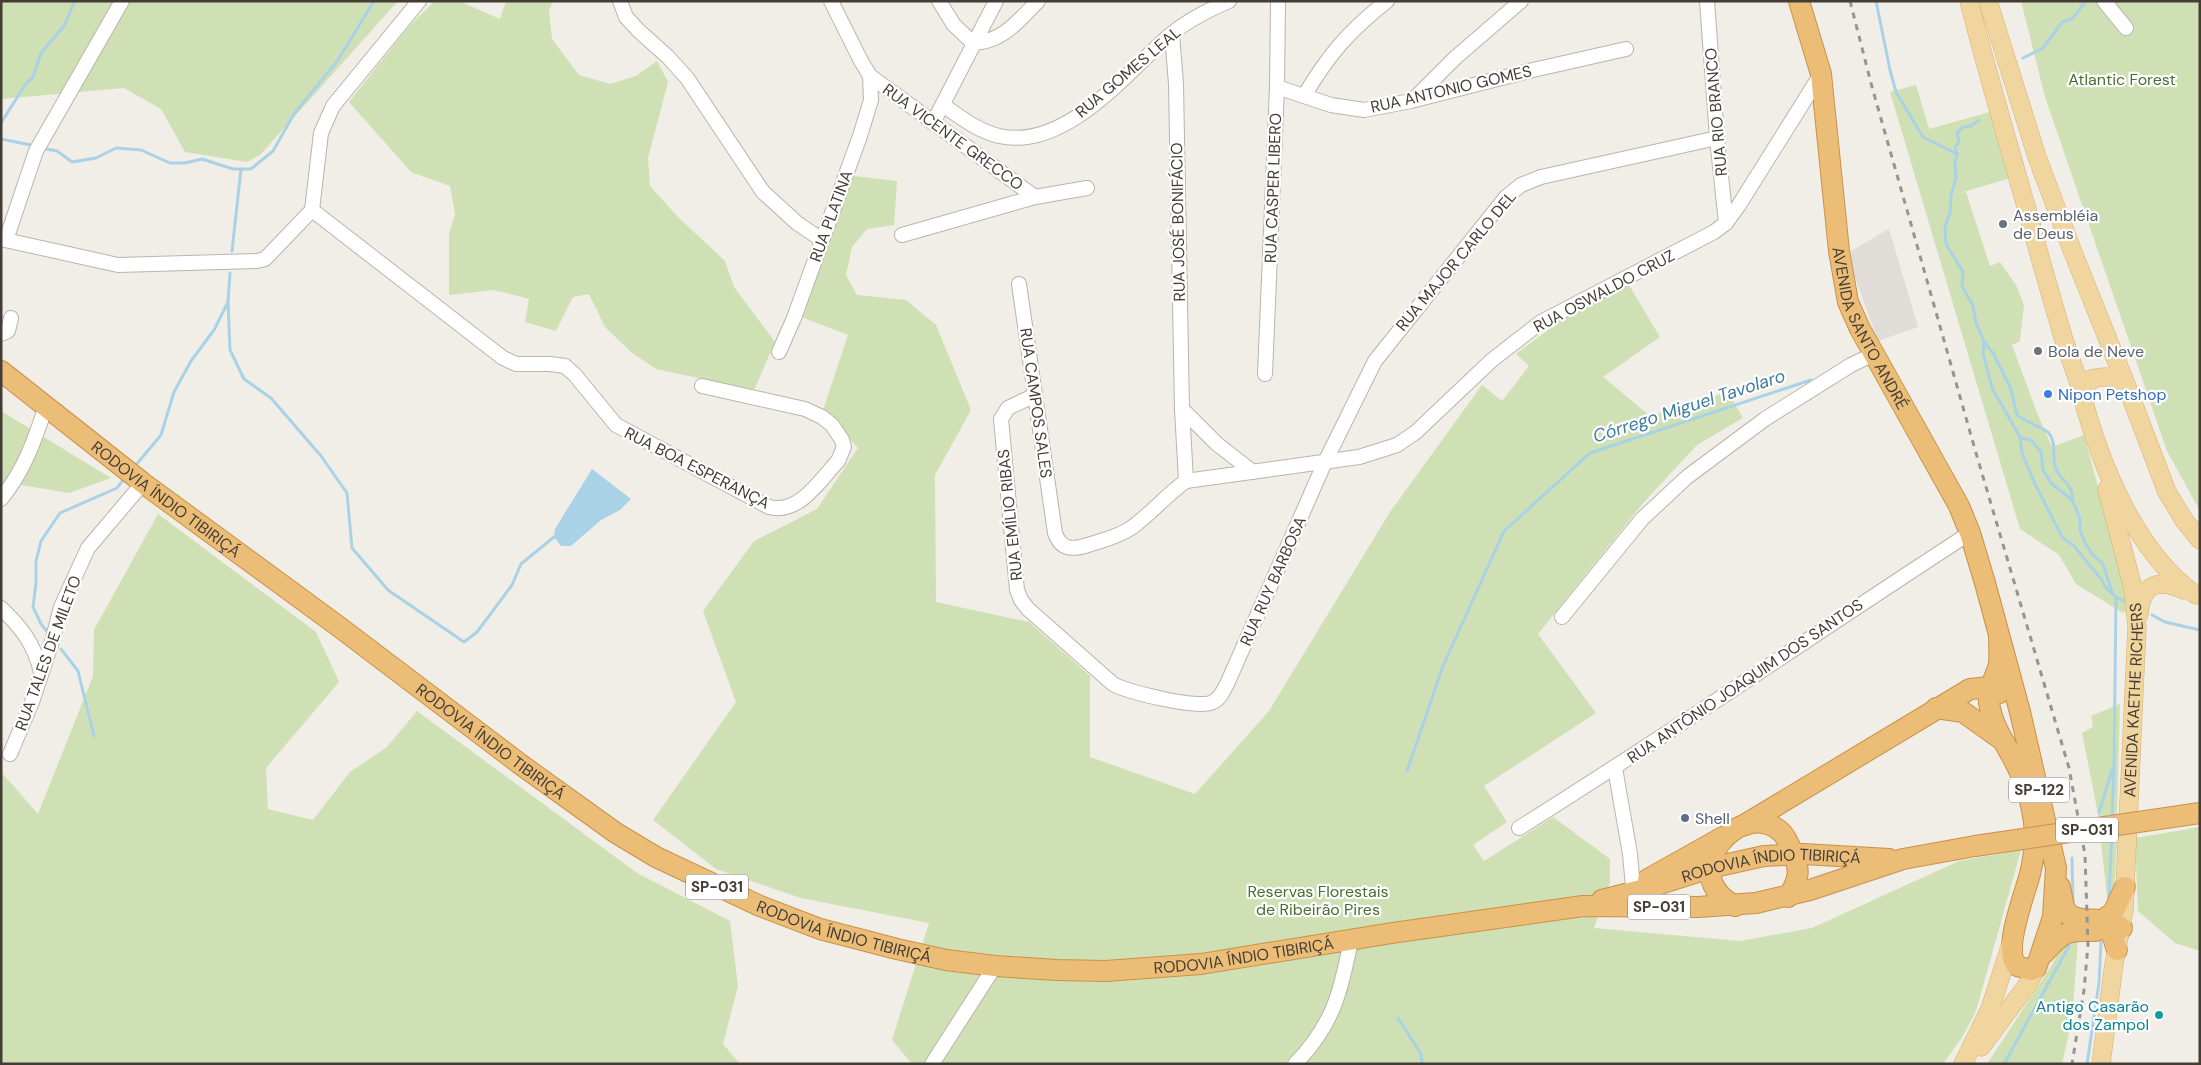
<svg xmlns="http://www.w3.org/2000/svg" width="2201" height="1065" font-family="'DM Sans',sans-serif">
  <rect width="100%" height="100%" fill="#f1ede7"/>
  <path fill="#e0dcd8" d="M 1889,229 L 1918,327 L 1878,341 L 1850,263 L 1851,251 Z"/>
  <g fill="#cfe0b4">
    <path d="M 1,1 L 398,1 L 260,155 L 247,162 L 185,152 L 161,109 L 124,88 L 1,99 Z"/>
    <path d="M 435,1 L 459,1 L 500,19 L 506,1 L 553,1 L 549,11 L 552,39 L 579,75 L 610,84 L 636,76 L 657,61 L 668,82 L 648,158 L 650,186 L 678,217 L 725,261 L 734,287 L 775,342 L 754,390 L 656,369 L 631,352 L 605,327 L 589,294 L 573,297 L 556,331 L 525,322 L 529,299 L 494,290 L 449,295 L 449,234 L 455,214 L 450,186 L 411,172 L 349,102 L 409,26 Z"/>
    <path d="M 2021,1 L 2200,1 L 2200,511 L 2167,451 L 2045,97 Z"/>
    <path d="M 1916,85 L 1929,129 L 1990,112 L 2010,178 L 1957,194 L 1966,192 L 1990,266 L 2000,262 L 2016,285 L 2024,305 L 2020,341 L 2012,345 L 2037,413 L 2052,447 L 2084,435 L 2122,575 L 2127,611 L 2123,613 L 2076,584 L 2059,555 L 2020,529 L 1890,92 Z"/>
    <path d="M 854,176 L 897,181 L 894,225 L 867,229 L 852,247 L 846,275 L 857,295 L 906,300 L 936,325 L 971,410 L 935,475 L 936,602 L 1029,622 L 1090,676 L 1090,757 L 1195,794 L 1269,711 L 1390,512 L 1482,385 L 1502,401 L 1529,366 L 1516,354 L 1564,318 L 1629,285 L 1660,337 L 1603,377 L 1650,416 L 1728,392 L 1743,418 L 1697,445 L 1644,502 L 1538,634 L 1596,713 L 1484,786 L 1507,822 L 1473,845 L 1484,861 L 1553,817 L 1610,859 L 1610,882 L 1594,928 L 1740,941 L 1812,928 L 1959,861 L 2021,850 L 1976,1011 L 1963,1036 L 1943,1064 L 912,1064 L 892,1040 L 929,923 L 801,898 L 716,869 L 653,820 L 736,702 L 703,611 L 754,541 L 817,509 L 858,448 L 823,410 L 848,335 L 801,317 Z"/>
    <path d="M 1,411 L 111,478 L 69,493 L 4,482 L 1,486 Z"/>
    <path d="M 158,514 L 316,632 L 339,682 L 266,768 L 268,809 L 313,820 L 350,772 L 387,747 L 417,711 L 637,873 L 730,921 L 738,986 L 723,1044 L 740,1064 L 1,1064 L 1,772 L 38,814 L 93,676 L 94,630 Z"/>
    <path d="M 2120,704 L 2117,817 L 2099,819 L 2082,733 L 2093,727 L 2091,716 Z"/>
    <path d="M 2200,827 L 2200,951 L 2175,943 L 2138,911 L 2135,838 Z"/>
    <path d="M 2117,840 L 2114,892 L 2108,905 L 2101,842 Z"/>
    <path d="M 2078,939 L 2072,1020 L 2062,1064 L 1987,1064 L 2052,965 L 2062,945 Z"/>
  </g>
  <path fill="#aad2e7" d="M 592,469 L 631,499 L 620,510 L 601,520 L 571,546 L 561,546 L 554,537 L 555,529 Z"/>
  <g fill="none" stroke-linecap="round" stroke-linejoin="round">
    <g stroke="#aad2e7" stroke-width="3">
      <path d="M 1876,1 L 1890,70 L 1896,92 L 1923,137 L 1957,154"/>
      <path d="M 2023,58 L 2043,48 L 2062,22 L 2072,19 L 2086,1"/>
      <path d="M 1979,120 L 1971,126 L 1963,127 L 1957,133 L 1959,142 L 1955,147 L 1957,154 L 1955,164 L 1956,178 L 1951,195 L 1950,213 L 1945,226 L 1946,244 L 1963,272 L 1962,286 L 1973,306 L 1976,323 L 1984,341 L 1983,353 L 1992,388 L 2020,437 L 2022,453 L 2035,484 L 2062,537 L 2074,546 L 2101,579 L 2106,588 L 2116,597 L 2114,764 L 2099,812"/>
      <path d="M 1,123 L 25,85 L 33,77 L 41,53 L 64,26 L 75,1"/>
      <path d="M 1,139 L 31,145"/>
      <path d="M 46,149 L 57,151 L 72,162 L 96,158 L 116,148 L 141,150 L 170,163 L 185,163 L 202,159 L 233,169 L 251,169 L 273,151 L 294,114 L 338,60 L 374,1"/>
      <path d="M 232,251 L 241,169"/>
      <path d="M 228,302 L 230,350 L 244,379 L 271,398 L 321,456 L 347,493 L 352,548 L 388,590 L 464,642 L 477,632 L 512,585 L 521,564 L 554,537"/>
      <path d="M 1984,342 L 1993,353 L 2011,389 L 2017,415 C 2023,420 2046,430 2048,432 C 2057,442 2052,454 2055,466 C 2058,480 2075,484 2072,500"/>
      <path d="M 2020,437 L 2032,441 L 2041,452 L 2043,470 L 2052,484 L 2072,500 L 2080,518 L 2080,530 L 2085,543 L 2093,555 L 2103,564 L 2112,592"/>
      <path d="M 135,466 L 161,435 L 174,392 L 191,361 L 214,330 L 228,302 L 230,273"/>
      <path d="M 2116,597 L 2124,601"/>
      <path d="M 2152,615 L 2165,622 L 2200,630"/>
      <path d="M 49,634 L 41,624 L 33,607 L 36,583 L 36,561 L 41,541 L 60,513 L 117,488 L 124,479"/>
      <path d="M 61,649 L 78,671 L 94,736"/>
      <path d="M 1407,771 L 1443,666 L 1504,531 L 1590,453 L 1811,380"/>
      <path d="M 2112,818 L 2114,767"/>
      <path d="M 2072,858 L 2073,902"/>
      <path d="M 2109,897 L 2112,832"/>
      <path d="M 1398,1018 L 1421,1054 L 1422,1064"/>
      <path d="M 2004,1064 L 2069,946"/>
      <path d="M 2087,1064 L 2099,983 L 2101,942"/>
    </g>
    <g stroke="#bbb4aa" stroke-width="16">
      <g id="minor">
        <path d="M 620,1 L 626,17 L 639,31 L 668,57 L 687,78 L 763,192 L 797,223 L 822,240"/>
        <path d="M 831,1 L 861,61 L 870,76 L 1035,197"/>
        <path d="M 939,1 L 954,25 L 973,43 C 1003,42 1018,21 1038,1"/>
        <path d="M 1707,1 L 1717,138 L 1726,223"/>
        <path d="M 2104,1 L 2126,28"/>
        <path d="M 1172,34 L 1176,84 L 1182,409 L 1186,481"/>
        <path d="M 1277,87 L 1331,105 L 1364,110 L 1411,101 L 1533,70 L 1626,49"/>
        <path d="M 1304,96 C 1329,54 1349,31 1387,1"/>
        <path d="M 1413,100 L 1455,58 L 1521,1"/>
        <path d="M 943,105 C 960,117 978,131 999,136 C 1065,151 1126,73 1170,35 C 1188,20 1208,10 1229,1"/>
        <path d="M 933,123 L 996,1"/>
        <path d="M 312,210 L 503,358 L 516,364 L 550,364 L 565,366 L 575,375 L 616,425 L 769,507 C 799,515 820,480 838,461 L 844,447 L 842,440 L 832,425 L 822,417 L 805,409 L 702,386"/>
        <path d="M 902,235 L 1035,197 L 1087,188"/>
        <path d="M 1,239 L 118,265 L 257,261 L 265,259 L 312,210 L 321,133 L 333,106 L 419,1"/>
        <path d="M 6,240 L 36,151 L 122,1"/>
        <path d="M 1019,284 L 1055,533 C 1061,550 1072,550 1088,545 C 1103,540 1118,537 1131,528 C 1151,514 1166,495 1186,481 L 1359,457 L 1397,445 L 1416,432 L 1492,360 L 1541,322 L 1714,232 L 1726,223 L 1739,205 L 1821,74"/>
        <path d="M 1,334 L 8,331 L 11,318"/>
        <path d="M 779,352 L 794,318 L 860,136 L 871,100 L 870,76"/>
        <path d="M 1265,374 L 1277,87 L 1278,1"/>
        <path d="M 1035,395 L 1008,408 L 1001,419 L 1017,590 L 1021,600 L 1028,609 L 1113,684 C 1128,692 1199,710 1213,702 C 1220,699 1223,691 1227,684 L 1325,462 L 1375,361 L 1506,197 L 1521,185 L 1541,177 L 1717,138"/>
        <path d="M 1182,409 L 1217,444 L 1253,472"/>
        <path d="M 1,499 C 24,471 35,439 46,406"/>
        <path d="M 1,608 C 22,628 34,644 41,672"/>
        <path d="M 1562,617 L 1642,519 L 1687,477 L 1765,419 L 1851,365 L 1874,354"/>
        <path d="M 10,754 L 32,702 L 53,638 L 61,607 L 88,548 L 143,483"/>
        <path d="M 1615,768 L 1630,854 L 1633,887"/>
        <path d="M 1519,828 C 1671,733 1819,631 1970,533"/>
        <path d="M 932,1064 L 995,966"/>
        <path d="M 1295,1064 C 1333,1025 1341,992 1351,940"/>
      </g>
    </g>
    <g stroke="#d4b071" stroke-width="19">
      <g id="major">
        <path d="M 1969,1 C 1988,77 2011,152 2032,228 C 2041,262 2051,296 2061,330 C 2067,352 2077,373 2082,395 C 2100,464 2136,553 2196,595"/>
        <path d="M 1988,1 L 2037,157 L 2074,255 L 2127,387 L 2167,492 L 2184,520 L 2200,540"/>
        <path d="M 2082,395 L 2091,379 C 2107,375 2115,376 2127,387"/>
        <path d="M 2139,614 C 2142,584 2157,578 2184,590"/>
        <path d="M 1981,1047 L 2028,984 L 2036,968"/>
        <path d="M 1963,1064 L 1990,1009 L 2012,941"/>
        <path id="s1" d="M 2101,1064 L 2114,964 L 2124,910 L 2137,627 L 2133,588 L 2107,489"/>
      </g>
    </g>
    <g stroke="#c99248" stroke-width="22">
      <g id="highway">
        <path id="s2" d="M 1799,1 L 1821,74 L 1839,251 L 1848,302 L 1860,329 L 1959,506 L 1970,533 L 1985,583 L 2020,712 L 2056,868 L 2053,917 L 2036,968 L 2031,970 L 2017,966 C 2002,950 2025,894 2030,874 C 2033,863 2034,852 2035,840 C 2035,810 2025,779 2010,753 C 2002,738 1993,725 1990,708 C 1985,689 1995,681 1999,664 C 2000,656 1999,646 1999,637"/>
        <path id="s3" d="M 1,371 L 143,483 L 338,626 L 520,764 L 616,833 L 656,857 L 760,906 L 820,929 L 897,949 L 946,960 L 995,966 L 1057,970 L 1106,971 L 1201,964 L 1392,933 L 1583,906 L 1698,907 L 1756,903 L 1810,890 L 1903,859 L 1975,846"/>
        <path d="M 1936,708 L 1963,712 L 2001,739"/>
        <path d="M 1744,825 L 1970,689 L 1989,687 L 1999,693"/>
        <path d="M 1648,879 L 1723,837"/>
        <path d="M 2060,887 L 2064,907 L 2069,915 C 2086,924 2100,914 2122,928"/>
        <path id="s4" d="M 1602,900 L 1641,890 L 1710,868 L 1764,856 L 1803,854 L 1889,859"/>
        <path d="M 1735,906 C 1673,873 1742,796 1781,832 C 1786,836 1789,845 1792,851 C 1801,869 1799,881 1788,897"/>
        <path d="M 2104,919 L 2113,913 L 2125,887"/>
        <path d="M 2108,931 L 2112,934 L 2117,950"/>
        <path d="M 2044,953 C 2064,931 2067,930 2096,931"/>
      </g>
    </g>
    <use href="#minor" stroke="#fff" stroke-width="14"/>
    <use href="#major" stroke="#f1d59f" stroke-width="18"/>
    <use href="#highway" stroke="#ecbd77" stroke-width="20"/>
    <path stroke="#959595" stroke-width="3" stroke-dasharray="6 6" stroke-linecap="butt" d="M 1850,1 L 1872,87 L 1976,453 L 2069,768 L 2085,855 L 2088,945 L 2084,990 L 2072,1064"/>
    <g stroke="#c99248" stroke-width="22" stroke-linecap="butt">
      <path id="highway-bridge" d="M 1975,846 L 2200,813"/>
    </g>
    <use href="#highway-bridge" stroke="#ecbd77" stroke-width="20"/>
  </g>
  <g fill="#6b7280" stroke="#fff" stroke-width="2">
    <circle cx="2003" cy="224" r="5"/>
    <circle cx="2038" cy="351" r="5"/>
  </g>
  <circle fill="#3f7fe0" stroke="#fff" stroke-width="2" cx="2048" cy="394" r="5"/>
  <circle fill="#5c6f8a" stroke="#fff" stroke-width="2" cx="1685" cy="818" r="5"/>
  <circle fill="#0f9aa8" stroke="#fff" stroke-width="2" cx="2159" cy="1015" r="5"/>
  <g text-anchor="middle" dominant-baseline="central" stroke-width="4.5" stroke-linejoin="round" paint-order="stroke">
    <g fill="#fff" stroke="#7b7772" stroke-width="1">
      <rect x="2009" y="777.5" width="60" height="25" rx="4"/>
      <rect x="2056" y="817.5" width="62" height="25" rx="4"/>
      <rect x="686" y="874.5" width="62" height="25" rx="4"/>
      <rect x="1628" y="894.5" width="62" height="25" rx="4"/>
    </g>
    <g font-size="15" font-weight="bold" fill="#433d36">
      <text x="2039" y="790">SP-122</text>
      <text x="2087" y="830">SP-031</text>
      <text x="717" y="887">SP-031</text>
      <text x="1659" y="907">SP-031</text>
    </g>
    <g font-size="16" fill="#433d36" stroke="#fff">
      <text transform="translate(1128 72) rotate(-40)">RUA GOMES LEAL</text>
      <text transform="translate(1451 89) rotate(-13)">RUA ANTONIO GOMES</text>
      <text transform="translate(1716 112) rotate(-95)">RUA RIO BRANCO</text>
      <text transform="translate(953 137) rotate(36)">RUA VICENTE GRECCO</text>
      <text transform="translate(1273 188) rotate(-88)">RUA CASPER LIBERO</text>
      <text transform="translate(831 216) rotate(-70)">RUA PLATINA</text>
      <text transform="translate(1178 222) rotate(-91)">RUA JOSÉ BONIFÁCIO</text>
      <text transform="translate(1456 261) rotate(-50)">RUA MAJOR CARLO DEL</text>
      <text transform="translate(1604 291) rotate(-28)">RUA OSWALDO CRUZ</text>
      <text stroke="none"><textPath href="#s2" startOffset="338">AVENIDA SANTO ANDRÉ</textPath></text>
      <text transform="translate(1036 403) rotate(82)">RUA CAMPOS SALES</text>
      <text transform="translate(697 468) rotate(27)">RUA BOA ESPERANÇA</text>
      <text stroke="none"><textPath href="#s3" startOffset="209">RODOVIA ÍNDIO TIBIRIÇÁ</textPath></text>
      <text transform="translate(1010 515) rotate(-96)">RUA EMÍLIO RIBAS</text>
      <text transform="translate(1273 581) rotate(-66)">RUA RUY BARBOSA</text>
      <text transform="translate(48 653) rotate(-70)">RUA TALES DE MILETO</text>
      <text transform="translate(1745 681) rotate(-34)">RUA ANTÔNIO JOAQUIM DOS SANTOS</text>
      <text stroke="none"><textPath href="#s1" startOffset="366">AVENIDA KAETHE RICHERS</textPath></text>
      <text stroke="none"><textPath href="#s3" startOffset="614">RODOVIA ÍNDIO TIBIRIÇÁ</textPath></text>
      <text stroke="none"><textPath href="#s4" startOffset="174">RODOVIA ÍNDIO TIBIRIÇÁ</textPath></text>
      <text stroke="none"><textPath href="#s3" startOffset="1019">RODOVIA ÍNDIO TIBIRIÇÁ</textPath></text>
      <text stroke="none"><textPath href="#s3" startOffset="1424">RODOVIA ÍNDIO TIBIRIÇÁ</textPath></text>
    </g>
    <g font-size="16" fill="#4c6d31" stroke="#fff">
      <text x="2122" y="79">Atlantic Forest</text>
      <text x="1318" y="891">Reservas Florestais<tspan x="1318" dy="18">de Ribeirão Pires</tspan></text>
    </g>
    <g font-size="16" fill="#5b616d" stroke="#fff" text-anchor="start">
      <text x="2013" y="215">Assembléia<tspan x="2013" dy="18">de Deus</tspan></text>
      <text x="2048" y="351">Bola de Neve</text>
    </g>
    <g font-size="16" fill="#366cbe" stroke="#fff" text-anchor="start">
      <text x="2058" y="394">Nipon Petshop</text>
    </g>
    <g font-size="16" fill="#4e5e75" stroke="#fff" text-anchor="start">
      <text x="1695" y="818">Shell</text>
    </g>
    <g font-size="16" fill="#0d838f" stroke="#fff" text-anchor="end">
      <text x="2149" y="1006">Antigo Casarão<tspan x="2149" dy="18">dos Zampol</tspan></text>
    </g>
    <g font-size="18" font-style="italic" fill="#3d7da1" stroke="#fff">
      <text transform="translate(1689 406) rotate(-18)">Córrego Miguel Tavolaro</text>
    </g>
  </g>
  <rect width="2201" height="1065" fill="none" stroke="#433d36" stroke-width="5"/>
</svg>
